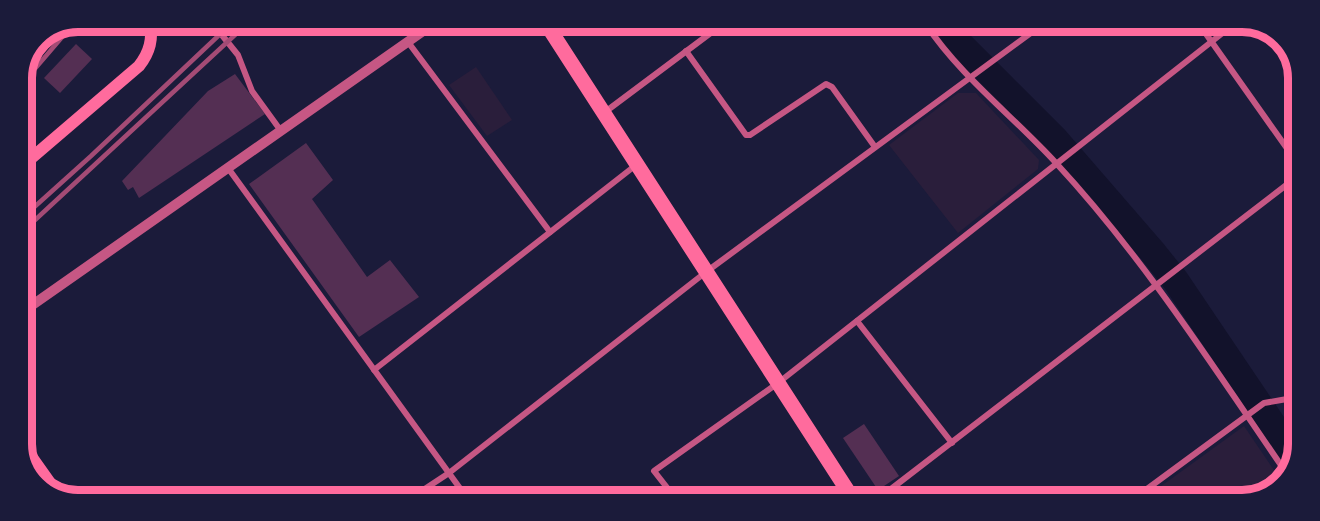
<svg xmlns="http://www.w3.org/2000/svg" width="1320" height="521" font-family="Ubuntu,sans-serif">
  <rect width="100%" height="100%" fill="#1b1b3a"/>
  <g fill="#2a1e3b">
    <path d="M 476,67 L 512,120 L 487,136 L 449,85 Z"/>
    <path d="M 958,93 L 976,93 L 1039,160 L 1038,169 L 958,233 L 889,145 Z"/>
    <path d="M 1244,426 L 1282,482 C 1263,508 1174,500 1142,500 Z"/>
  </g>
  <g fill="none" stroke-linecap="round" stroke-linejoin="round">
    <path stroke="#12122b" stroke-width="27" d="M 947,23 L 952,35 L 958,42 L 1055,139 L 1152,251 L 1176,281 L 1296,459"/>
  </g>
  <g fill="#542f53">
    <path d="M 76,44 L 92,59 L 60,93 L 44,78 Z"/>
    <path d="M 235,74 L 265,114 L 139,198 L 133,187 L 128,190 L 122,181 L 208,91 Z"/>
    <path d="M 306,143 L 333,180 L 312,199 L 367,277 L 390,260 L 419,297 L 359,337 L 249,184 Z"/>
    <path d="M 864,424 L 899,476 L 878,490 L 843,438 Z"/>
  </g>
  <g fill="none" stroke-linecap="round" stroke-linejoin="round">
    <g stroke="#c65784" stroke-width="6">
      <path d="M 215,21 L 213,24 L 238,55 L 252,91 L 281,131"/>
      <path d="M 925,23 C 961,77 1013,116 1056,163 C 1144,258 1214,368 1287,474"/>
      <path d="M 1199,24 L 1298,164"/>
      <path d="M 408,42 L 550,232"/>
      <path d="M 686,51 L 746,135 L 750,135 L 826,84 L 832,87 L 875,147"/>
      <path d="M 605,112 L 724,23"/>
      <path d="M 228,168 L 467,498"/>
      <path d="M 857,321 L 952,443"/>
      <path d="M 374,370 L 636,165"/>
      <path d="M 1287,399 L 1296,404"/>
      <path d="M 411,498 L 449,473 L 706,272 L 1043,24"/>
      <path d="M 676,499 L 654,471 L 778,383 L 1234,24"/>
      <path d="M 878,499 L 1298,176"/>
      <path d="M 1132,500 L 1264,403 L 1287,399 L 1296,391"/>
    </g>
    <path stroke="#c65784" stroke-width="10" d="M 21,313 L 436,22"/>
    <g stroke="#ff6b9d" stroke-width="12">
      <path d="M 21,167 L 139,66 C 150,52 153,39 150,21"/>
      <path d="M 21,442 L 60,497"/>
    </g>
    <path stroke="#ff6b9d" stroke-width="15" d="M 545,22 L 853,499"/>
    <g stroke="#a44b75" stroke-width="4.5">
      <path d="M 27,62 L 50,32"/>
      <path d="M 21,85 L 75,22"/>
      <path d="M 21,219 L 91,156 L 234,21"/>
      <path d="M 21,233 L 250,21"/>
    </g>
  </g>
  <path d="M0 0H1320V521H0ZM78 32H1242A46 46 0 0 1 1288 78V444A46 46 0 0 1 1242 490H78A46 46 0 0 1 32 444V78A46 46 0 0 1 78 32Z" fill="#1b1b3a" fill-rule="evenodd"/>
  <path fill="none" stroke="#ff6b9d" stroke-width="8" d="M78 32H1242A46 46 0 0 1 1288 78V444A46 46 0 0 1 1242 490H78A46 46 0 0 1 32 444V78A46 46 0 0 1 78 32Z"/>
</svg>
